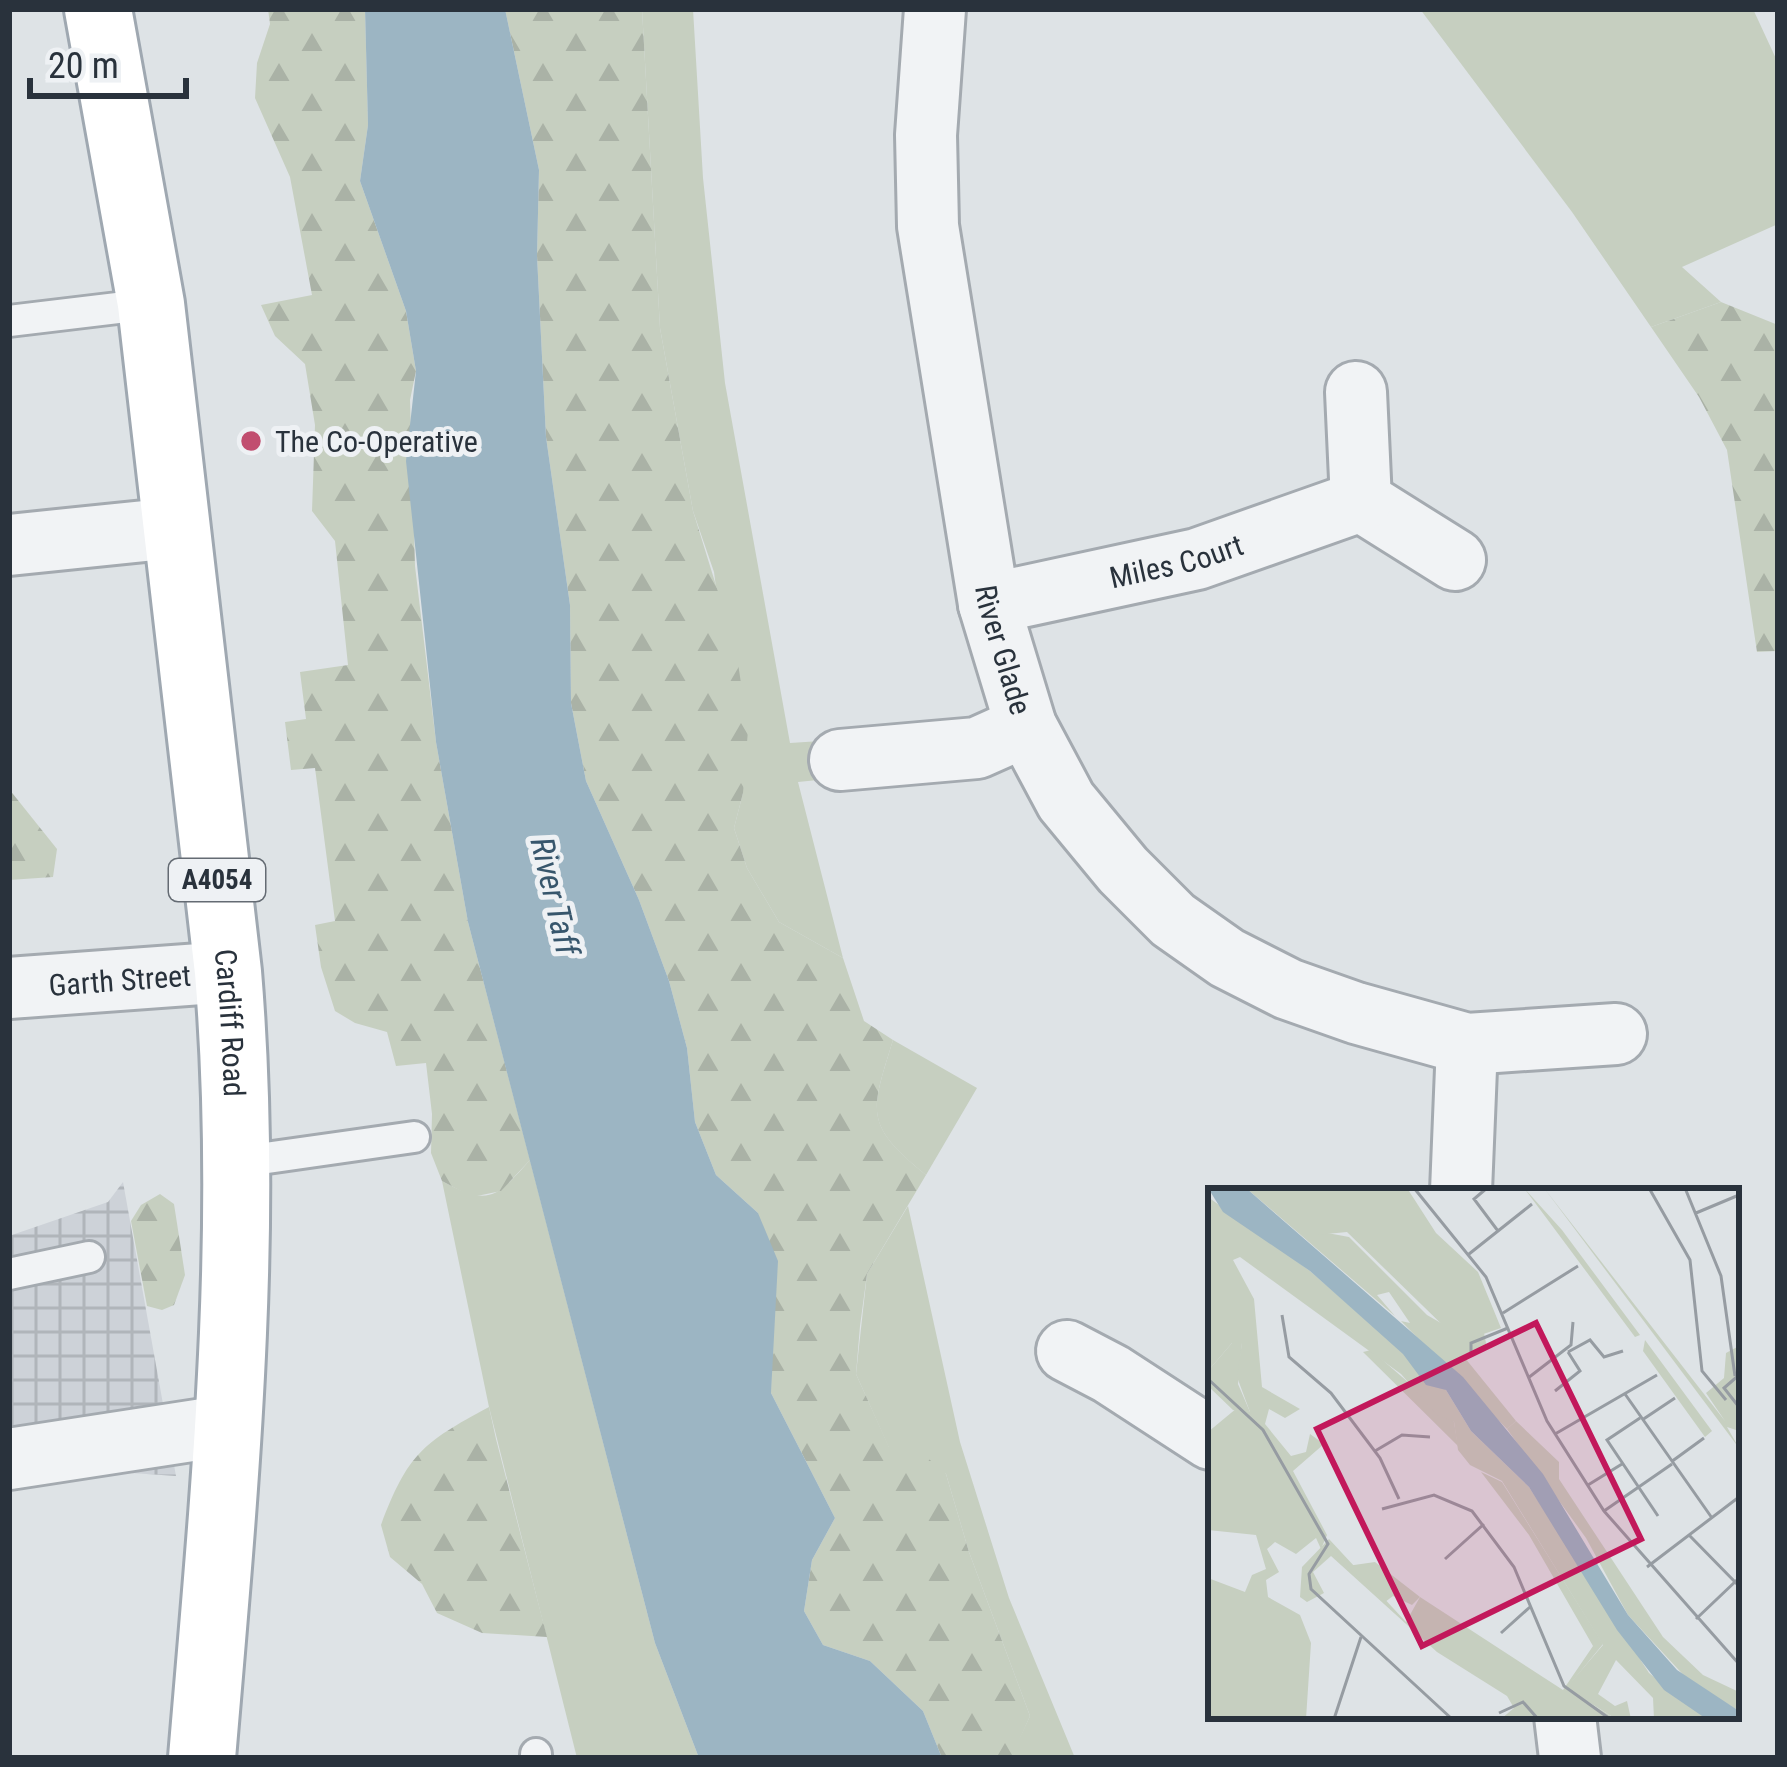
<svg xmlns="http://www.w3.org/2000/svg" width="1787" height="1767" font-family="'Roboto Condensed',sans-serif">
  <defs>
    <pattern id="industrial-grid" width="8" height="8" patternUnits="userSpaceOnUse" patternTransform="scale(3)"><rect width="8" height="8" fill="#cdd2d8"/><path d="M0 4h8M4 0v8" fill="none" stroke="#b0b5ba"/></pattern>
    <pattern id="forest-firs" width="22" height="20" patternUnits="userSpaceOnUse" patternTransform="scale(3)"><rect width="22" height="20" fill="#c6cfc0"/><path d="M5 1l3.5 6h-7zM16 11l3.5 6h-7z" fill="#aab2a6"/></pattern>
  </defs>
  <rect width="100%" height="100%" fill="#dee3e6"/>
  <path fill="url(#industrial-grid)" d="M 123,1182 L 176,1476 L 87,1470 L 9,1484 L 9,1236 L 108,1202 Z"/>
  <g fill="#c6cfc0">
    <path d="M 642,9 L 693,9 L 703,178 L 725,383 L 790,743 L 836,740 L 838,778 L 798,782 L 843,958 L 779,922 L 747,868 L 734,828 L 743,793 L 714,572 L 693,511 L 660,328 Z"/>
    <path d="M 1420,9 L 1753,9 L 1778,63 L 1778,224 L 1682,267 L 1721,302 L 1651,327 L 1572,212 Z"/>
    <path d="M 893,1040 L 977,1088 L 926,1175 C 863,1124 871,1112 893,1040 Z"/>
    <path d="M 530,1160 L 655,1643 L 699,1758 L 577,1758 L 489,1407 L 442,1181 C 489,1207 496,1198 530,1160 Z"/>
    <path d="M 908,1206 L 960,1442 L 1009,1598 L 1075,1758 L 1016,1758 L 1013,1752 L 1030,1716 L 969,1552 L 946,1474 L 889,1448 L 856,1374 L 867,1274 Z"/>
  </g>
  <g fill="url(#forest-firs)">
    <path d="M 268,9 L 365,9 L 368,125 L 360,181 L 406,311 L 416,371 L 410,400 L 415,566 L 436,742 L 468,922 L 530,1160 L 501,1191 L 472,1197 L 442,1181 L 431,1153 L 432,1114 L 426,1063 L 396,1066 L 387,1032 L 355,1023 L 335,1011 L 321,967 L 315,925 L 335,921 L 315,768 L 291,770 L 285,722 L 306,719 L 300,672 L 348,665 L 335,541 L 312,511 L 315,425 L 305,364 L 275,336 L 261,305 L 312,295 L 290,177 L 255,98 L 257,63 L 270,24 Z"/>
    <path d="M 505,9 L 642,9 L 660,328 L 693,511 L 736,650 L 748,730 L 743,793 L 734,828 L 747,868 L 779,922 L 843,958 L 864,1021 L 893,1040 C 871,1112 863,1124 926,1175 L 867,1274 L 860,1326 L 856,1374 L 889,1447 L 914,1446 L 946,1474 L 969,1552 L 1030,1716 L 1014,1752 L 1016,1758 L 942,1758 L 923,1711 L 870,1661 L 823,1645 L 804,1611 L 812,1560 L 835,1518 L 771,1393 L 772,1328 L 758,1213 L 716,1175 L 695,1122 L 687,1048 L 669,981 L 639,900 L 586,781 L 571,703 L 570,605 L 546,437 L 537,256 L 539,170 Z"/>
    <path d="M 1721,302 L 1778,325 L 1778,651 L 1757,652 L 1727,450 L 1699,397 L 1651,327 Z"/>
    <path d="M 9,789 L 57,849 L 53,877 L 9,880 Z"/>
    <path d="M 160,1194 L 174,1204 L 185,1275 L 174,1305 L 162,1310 L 147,1306 L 131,1221 L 141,1205 Z"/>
    <path d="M 489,1407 L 496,1439 L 547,1637 L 482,1633 L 437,1613 L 422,1584 L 390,1557 L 381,1525 C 408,1454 422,1443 489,1407 Z"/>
  </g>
  <path fill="#9cb5c3" d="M 365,9 L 505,9 L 539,170 L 537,256 L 546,437 L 570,605 L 571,703 L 586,781 L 639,900 L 669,981 L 687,1048 L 695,1122 L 716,1175 L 758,1213 L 778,1261 L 771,1393 L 835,1518 L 812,1560 L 804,1611 L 823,1645 L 870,1661 L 923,1711 L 942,1758 L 699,1758 L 655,1643 L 468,922 L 436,742 L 406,461 L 416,371 L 406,311 L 360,181 L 368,125 Z"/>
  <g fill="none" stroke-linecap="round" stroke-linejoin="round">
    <g stroke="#a4aab0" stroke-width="36">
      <g id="lane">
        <path d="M 9,321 L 151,304"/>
        <path d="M 238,1162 L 414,1137"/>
        <path d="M 9,1274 L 89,1257"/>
        <path d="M 536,1758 L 536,1754"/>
      </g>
    </g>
    <g stroke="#a4aab0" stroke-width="66">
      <g id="street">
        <path id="s1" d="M 935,9 L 926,135 L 928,226 L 989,604 L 1026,726 L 1066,801 L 1123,870 L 1173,920 L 1227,958 L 1288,989 L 1356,1013 L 1467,1044 L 1616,1034"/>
        <path d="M 1356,392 L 1361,501 L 1455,560"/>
        <path d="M 9,545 L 174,528"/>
        <path id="s2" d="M 989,604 L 1197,559 L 1361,501"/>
        <path d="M 840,760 L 977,748 L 1026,726"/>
        <path id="s3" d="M 9,988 L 228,972"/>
        <path d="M 1461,1191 L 1467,1044"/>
        <path d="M 1067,1351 L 1111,1374 L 1211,1439"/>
        <path d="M 9,1459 L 230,1425"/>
        <path d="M 1565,1716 L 1570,1758"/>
      </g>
    </g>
    <g stroke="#9fa8b1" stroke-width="72">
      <g id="primary">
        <path id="s4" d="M 98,9 L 151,304 L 228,972 C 250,1235 224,1496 202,1758"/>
      </g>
    </g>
    <use href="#lane" stroke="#f1f3f5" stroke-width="30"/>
    <use href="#street" stroke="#f1f3f5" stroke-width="60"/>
    <use href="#primary" stroke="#fff" stroke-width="66"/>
  </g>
  <circle fill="#c14e6f" stroke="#eef1f4" stroke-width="4.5" cx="251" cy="441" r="12"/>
  <g text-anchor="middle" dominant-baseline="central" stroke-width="10" stroke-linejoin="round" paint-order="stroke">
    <rect fill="#eef1f4" stroke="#646b73" stroke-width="3" x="169" y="859" width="96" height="42" rx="9"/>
    <g font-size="27" font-weight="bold" fill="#29323c">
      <text x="217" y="880">A4054</text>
    </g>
    <g font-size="30" fill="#29323c" stroke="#eef1f4" text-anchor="start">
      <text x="275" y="441">The Co-Operative</text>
    </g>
    <g font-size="30" fill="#29323c" stroke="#eef1f4">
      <text stroke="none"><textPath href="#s2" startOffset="192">Miles Court</textPath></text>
      <text stroke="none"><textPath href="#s1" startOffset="648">River Glade</textPath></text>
      <text stroke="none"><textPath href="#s3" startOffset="111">Garth Street</textPath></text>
      <text stroke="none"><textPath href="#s4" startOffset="1023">Cardiff Road</textPath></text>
    </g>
    <g font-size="33" font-style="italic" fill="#37566c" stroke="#eef1f4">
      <text transform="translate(555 896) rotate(77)">River Taff</text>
    </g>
  </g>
  <g transform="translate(1208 1188)">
    <rect width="531" height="531" fill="#dee3e6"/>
    <path d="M 38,0 L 73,0 L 114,44 L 141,49 L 219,127 L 259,150 L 276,145 L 279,160 L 257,170 L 308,233 L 299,241 L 193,133 L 202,135 L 181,104 L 169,107 L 187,128 ZM 316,0 L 354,42 L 432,147 L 427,149 ZM 336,0 L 517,233 L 498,205 L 516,190 L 518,165 L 531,158 L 531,243 L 519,239 L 531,260 ZM 437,152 L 504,243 L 497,249 L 435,163 ZM 24,155 L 34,155 L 30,196 L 42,224 L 25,222 L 0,198 L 0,183 ZM 163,162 L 246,234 L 250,258 L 155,164 ZM 273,284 L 294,294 L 395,456 L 358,501 L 408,531 L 293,531 L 306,520 L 299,508 L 229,464 L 123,368 L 105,384 L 116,405 L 99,414 L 92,409 L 94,379 L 121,351 L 198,434 L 212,409 L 355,502 L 385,458 L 321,347 Z" fill="#c6cfc0"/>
    <path d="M 0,9 L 102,83 L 238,202 L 263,243 L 321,299 L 441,485 L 499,531 L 446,531 L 445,510 L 408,472 L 390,506 L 407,518 L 419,513 L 423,531 L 408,531 L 358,500 L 395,457 L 294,293 L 262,277 L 250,262 L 246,234 L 229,227 L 193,186 L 32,69 L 25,72 L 46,111 L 54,199 L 92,221 L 77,230 L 61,221 L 57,236 L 83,268 L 98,264 L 102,246 L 116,256 L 85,283 L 119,347 L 113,361 L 108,350 L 88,366 L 67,354 L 59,361 L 71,384 L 58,392 L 60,409 L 92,427 L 103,455 L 98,531 L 0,531 L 0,390 L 37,404 L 44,387 L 58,381 L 48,347 L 0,342 L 0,244 L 29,220 L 42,224 L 29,189 L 34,155 L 24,155 L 0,183 ZM 308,233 L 351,274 L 351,291 L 455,449 L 495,487 L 531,504 L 531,523 L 481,493 L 420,427 L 378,350 L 299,241 ZM 167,374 L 212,409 L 204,417 L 185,408 L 177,414 L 139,378 Z" fill="#c6cfc0"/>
    <path d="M 73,0 L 199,0 L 228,45 L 270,84 L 293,140 L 252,154 L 139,44 L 108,47 Z" fill="#c6cfc0"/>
    <path d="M 0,0 L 38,0 L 255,189 L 335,286 L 420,427 L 469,482 L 531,523 L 531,531 L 497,530 L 456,502 L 409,442 L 321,299 L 263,243 L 238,202 L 218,197 L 195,166 L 102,83 L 15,24 Z" fill="#9cb5c3"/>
    <path fill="none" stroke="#969ca2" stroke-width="3" d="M 206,0 L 278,89 L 339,233 L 396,323 L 531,476M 279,0 L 266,11 L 290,43M 441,0 L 482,72 L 494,183 L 518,212M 477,0 L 513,88 L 527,188M 488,25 L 531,7M 261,66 L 324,16M 295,125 L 370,78M 74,127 L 81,169 L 123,205 L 172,270 L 191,311M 360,164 L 382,152 L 396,169 L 415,163M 263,168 L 263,155 L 300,140M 531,187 L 516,200 L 531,219M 320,190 L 363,157 L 365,134M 0,191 L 55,242 L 120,356 L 101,386 L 103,401 L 244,531M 347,203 L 372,183 L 360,164M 417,206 L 504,330M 432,230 L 399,252 L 450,328M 434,232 L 467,210M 347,246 L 449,187M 167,263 L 194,247 L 222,249M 463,274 L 496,250M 380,297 L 414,276M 174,321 L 226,307 L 264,323 L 306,379 L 356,498 L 402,531M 396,323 L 464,276M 481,347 L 531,398M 237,371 L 276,336M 439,379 L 531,309M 488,431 L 529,392M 293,445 L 322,419M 291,525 L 315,514 L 330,531M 126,531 L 153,449"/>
    <path fill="#c2185b" fill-opacity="0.15" stroke="#c2185b" stroke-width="6" d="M 328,135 L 433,351 L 214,458 L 109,241 Z"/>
    <rect width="531" height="531" fill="none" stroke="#29323c" stroke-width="6"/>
  </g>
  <rect width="1787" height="1767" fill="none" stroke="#29323c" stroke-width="24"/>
  <path d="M30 78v18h156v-18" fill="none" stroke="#29323c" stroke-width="6"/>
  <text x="48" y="78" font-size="36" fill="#29323c" stroke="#eef1f4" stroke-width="9" paint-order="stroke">20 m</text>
</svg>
